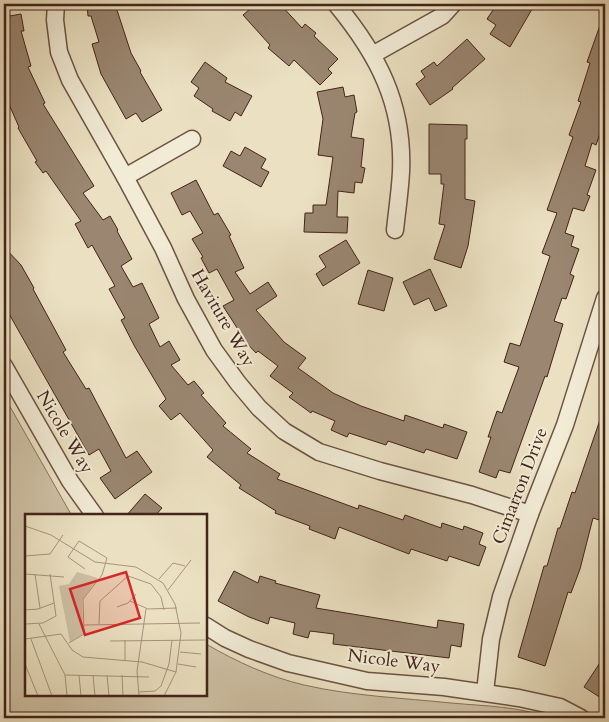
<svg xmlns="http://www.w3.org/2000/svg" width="609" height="722" font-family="Cardo,serif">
  <rect width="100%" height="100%" fill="#ebe1c2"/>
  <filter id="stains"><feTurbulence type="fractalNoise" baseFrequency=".004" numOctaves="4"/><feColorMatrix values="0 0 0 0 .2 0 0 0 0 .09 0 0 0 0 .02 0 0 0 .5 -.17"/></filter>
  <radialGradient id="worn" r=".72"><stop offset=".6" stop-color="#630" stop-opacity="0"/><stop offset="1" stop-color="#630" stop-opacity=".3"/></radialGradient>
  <path fill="#cec1a5" stroke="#88725f" d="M 4,396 L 72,516 L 26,516 L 26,696 L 206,696 L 206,644 C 237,662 270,677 304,685 C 352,696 403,698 451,703 C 482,706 520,706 549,718 L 4,718 Z"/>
  <g fill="#9a8671" stroke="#422419">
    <path d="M 87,4 L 115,4 L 131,53 L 141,71 L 140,72 L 162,110 L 142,122 L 136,113 L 126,119 L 101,74 L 92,44 L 99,42 L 91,16 L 88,16 Z"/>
    <path d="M 256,4 L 280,4 L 302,28 L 305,24 L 316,33 L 314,36 L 338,59 L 328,69 L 332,73 L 320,85 L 294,60 L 289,66 L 268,48 L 270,45 L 243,15 Z"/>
    <path d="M 497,4 L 535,4 L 510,47 L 490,34 L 496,25 L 487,19 Z"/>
    <path d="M 21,14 L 24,31 L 21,31 L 31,66 L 28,67 L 45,103 L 43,104 L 94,186 L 83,193 L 103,220 L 110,216 L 118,230 L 117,231 L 132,259 L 121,266 L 133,287 L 142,283 L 159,318 L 149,324 L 160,347 L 169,341 L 180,360 L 171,365 L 188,385 L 194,381 L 204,393 L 201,395 L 226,423 L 223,426 L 251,449 L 247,453 L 280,474 L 277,479 L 358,509 L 359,505 L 403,520 L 405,515 L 441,528 L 442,523 L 463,530 L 464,526 L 483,533 L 479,544 L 486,547 L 479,566 L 449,556 L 447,561 L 411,549 L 409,554 L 339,527 L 335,539 L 309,529 L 310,526 L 275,513 L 276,511 L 239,488 L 241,485 L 207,457 L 213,450 L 180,413 L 171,420 L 159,406 L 166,399 L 135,347 L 121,320 L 125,318 L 109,289 L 115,286 L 92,245 L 88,248 L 75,224 L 81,221 L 46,171 L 43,173 L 35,162 L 37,161 L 18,128 L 19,127 L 4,93 L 4,17 Z"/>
    <path d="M 604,14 L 605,15 L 605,118 L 596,145 L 592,143 L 585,166 L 596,170 L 587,195 L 590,196 L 584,211 L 573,208 L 565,233 L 574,236 L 571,246 L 579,249 L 570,274 L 574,276 L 566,299 L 562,298 L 554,321 L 563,324 L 547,377 L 545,376 L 510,473 L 499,470 L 496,478 L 479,472 L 491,437 L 488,437 L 497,411 L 502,413 L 519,367 L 504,362 L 510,343 L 520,346 L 550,256 L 542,253 L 557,213 L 547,210 L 573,137 L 569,135 L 581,102 L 578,101 L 590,63 L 587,62 Z"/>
    <path d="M 467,39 L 485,59 L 452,88 L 453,89 L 430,105 L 416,84 L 425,77 L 421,71 L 434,62 L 437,66 Z"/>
    <path d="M 205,62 L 227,78 L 225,82 L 252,96 L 241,116 L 235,112 L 230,121 L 212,111 L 213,109 L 194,96 L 199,88 L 191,82 Z"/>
    <path d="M 343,87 L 345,97 L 354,95 L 357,112 L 355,113 L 351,137 L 364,139 L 361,167 L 365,168 L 362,183 L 355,182 L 354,193 L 338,191 L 337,217 L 348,217 L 347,233 L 304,232 L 305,213 L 313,213 L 313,205 L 326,205 L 333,157 L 318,155 L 323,119 L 317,92 Z"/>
    <path d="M 429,124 L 467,125 L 467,139 L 465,139 L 465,199 L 475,201 L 468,246 L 461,268 L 434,259 L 445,225 L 439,224 L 444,184 L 441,184 L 441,174 L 429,174 Z"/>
    <path d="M 245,147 L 266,159 L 261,168 L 269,172 L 261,187 L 223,166 L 231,151 L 240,156 Z"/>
    <path d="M 196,180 L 214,215 L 218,213 L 231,235 L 229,236 L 244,268 L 235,272 L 250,294 L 268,282 L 277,296 L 256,310 L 284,342 L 306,358 L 298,368 L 333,393 L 361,406 L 404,421 L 405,415 L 443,428 L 444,424 L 467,432 L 457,459 L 426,449 L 424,453 L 388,441 L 386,445 L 349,433 L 347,437 L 331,430 L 335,421 L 312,411 L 311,413 L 289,397 L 293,393 L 270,376 L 278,366 L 258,351 L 256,353 L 239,335 L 241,334 L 223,306 L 234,300 L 217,269 L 209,273 L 201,258 L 203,257 L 192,239 L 203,233 L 190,211 L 182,215 L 171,193 Z"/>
    <path d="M 346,240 L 360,263 L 323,286 L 316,274 L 326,267 L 319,256 Z"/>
    <path d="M 4,247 L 21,265 L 34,288 L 33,289 L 66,350 L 63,352 L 86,389 L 89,388 L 126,458 L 137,451 L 152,472 L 115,499 L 100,478 L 111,471 L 99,449 L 89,455 L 4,305 Z"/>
    <path d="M 430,269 L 447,306 L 435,311 L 429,298 L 414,305 L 403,282 Z"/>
    <path d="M 368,270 L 393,278 L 384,311 L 358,304 Z"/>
    <path d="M 603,411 L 605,412 L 605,501 L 599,520 L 593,518 L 580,569 L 571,593 L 568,592 L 545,666 L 518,657 L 544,566 L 547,566 L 558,528 L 560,528 L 572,492 L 575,493 Z"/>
    <path d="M 145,494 L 162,508 L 155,516 L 126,516 Z"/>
    <path d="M 234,571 L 258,583 L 260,576 L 276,581 L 275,583 L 320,595 L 316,608 L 437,628 L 438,620 L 464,624 L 461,647 L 451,645 L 449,658 L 333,644 L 334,634 L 310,631 L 308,638 L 293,634 L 295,623 L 270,617 L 268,624 L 249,617 L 218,601 Z"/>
    <path d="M 605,655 L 605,690 L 601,698 L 584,687 Z"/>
  </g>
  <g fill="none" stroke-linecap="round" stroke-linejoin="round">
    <g stroke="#6c5343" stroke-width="19">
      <g id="street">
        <path d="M 56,4 L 55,20 L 59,52 L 70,80 L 125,177 L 163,248 L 186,299 L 214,350 L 238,383 L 259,408 L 284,431 L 319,452 L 380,471 L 472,495 L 530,514"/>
        <path d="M 336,4 C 378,55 404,104 401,172 C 400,191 397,211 395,230"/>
        <path d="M 374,54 L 442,16 L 453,4"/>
        <path d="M 125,177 L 192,139"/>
        <path d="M 4,366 L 70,481 L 95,516"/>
        <path d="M 206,626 L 225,638 L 249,649 L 288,663 L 367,681 L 444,687 L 519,698 L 560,707 L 581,718"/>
        <path d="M 485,692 L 491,639 L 501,597 L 530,514 L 565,425 L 605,298"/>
      </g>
    </g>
    <use href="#street" stroke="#f2ecd7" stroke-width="16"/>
  </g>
  <g text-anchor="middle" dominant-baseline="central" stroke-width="4" stroke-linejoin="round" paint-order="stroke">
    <g font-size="18" fill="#422419" stroke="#f2ecd7">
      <text transform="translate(223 318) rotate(60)">Haviture Way</text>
      <text transform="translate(65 432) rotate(59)">Nicole Way</text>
      <text transform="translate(520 486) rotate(-69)">Cimarron Drive</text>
      <text transform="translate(394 661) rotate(7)">Nicole Way</text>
    </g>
  </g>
  <g transform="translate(25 514)">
    <rect width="182" height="182" fill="#ebe1c2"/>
    <path d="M 52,58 L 73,64 L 57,86 L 58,120 L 45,128 L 34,72 L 44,70 Z" fill="#cec1a5"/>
    <path fill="none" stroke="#a7957e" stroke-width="1" d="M 0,12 L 26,21 L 70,48 L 111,53 L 138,69 L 150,90 L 156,119 L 151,158 L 139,182M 0,42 L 25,40 L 38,21M 0,60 L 39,63M 10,60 L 15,94M 134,65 L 148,49 L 160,52M 143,76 L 166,46M 105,87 L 123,95 L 152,94M 92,93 L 103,89 L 111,80M 0,96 L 13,95 L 29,89M 0,110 L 18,109 L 31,102 L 25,60M 14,110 L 40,161 L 42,182M 74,110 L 75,87 L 103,62 L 126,70 L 136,83 L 139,96M 59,111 L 175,109M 0,125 L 36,120 L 47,136 L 58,143 L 117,148 L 151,158M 6,125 L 27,182M 100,126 L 100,146M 85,127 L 180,126M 44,129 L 59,120 L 58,85 L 77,61 L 82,44 L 54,27 L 43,43 L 60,55M 155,138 L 176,140M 0,150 L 13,182M 153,150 L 171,153M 40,161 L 124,163M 54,161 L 56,182M 68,161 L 70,182M 82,161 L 84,182M 97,161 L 98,182M 114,178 L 130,177 L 136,172 L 144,150 L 147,126M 114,182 L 112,157 L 121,95"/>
    <path fill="#d62828" fill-opacity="0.15" stroke="#d62828" stroke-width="2.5" d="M 101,58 L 115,104 L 60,121 L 45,75 Z"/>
    <rect width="182" height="182" fill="none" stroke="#422419" stroke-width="2.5"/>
  </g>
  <rect width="609" height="722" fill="none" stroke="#ebe1c2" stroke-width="20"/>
  <rect x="5" y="5" width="599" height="712" fill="none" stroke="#422419" stroke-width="2.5"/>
  <rect x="10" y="10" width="589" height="702" fill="none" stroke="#422419"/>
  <rect width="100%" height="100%" filter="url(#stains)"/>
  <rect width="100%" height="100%" fill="url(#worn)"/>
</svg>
